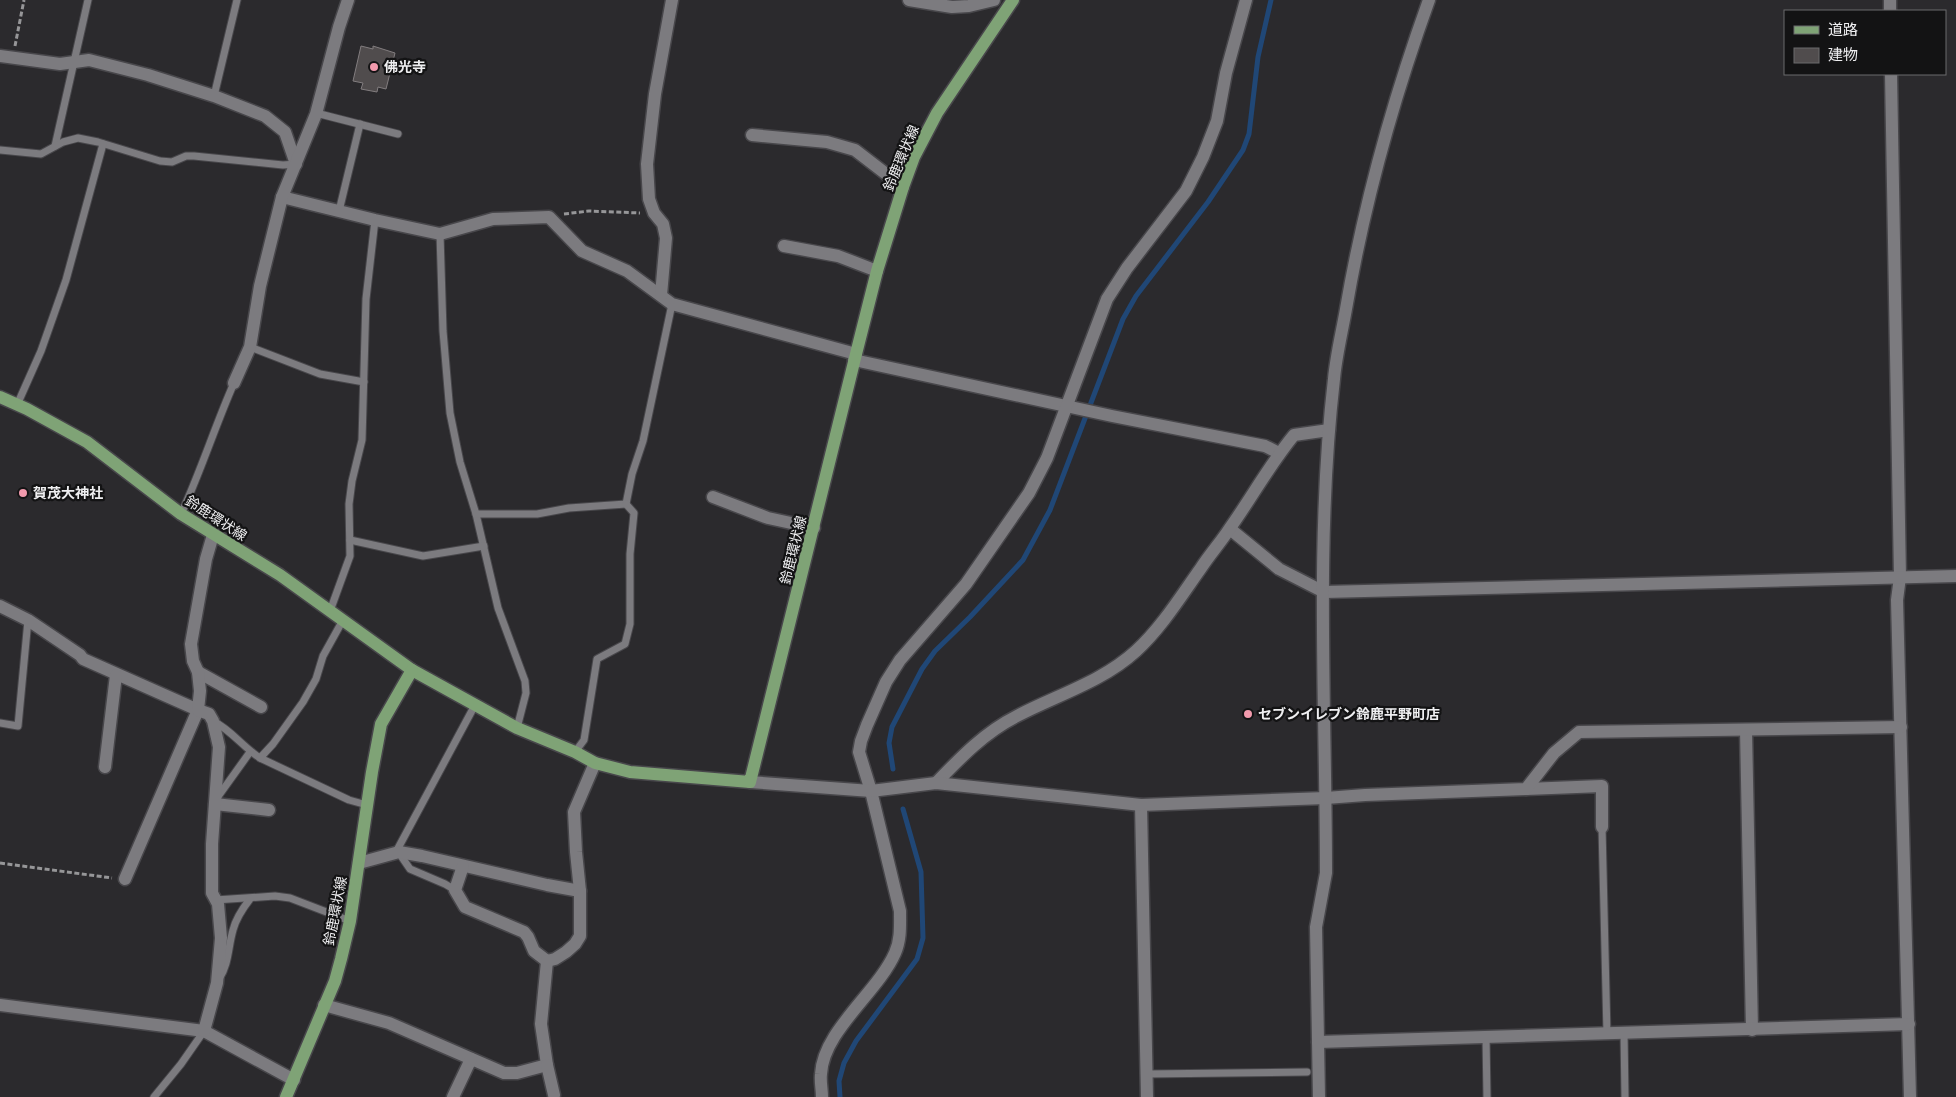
<svg xmlns="http://www.w3.org/2000/svg" width="1956" height="1097" font-family="Quicksand,'Noto Sans JP',sans-serif">
  <rect width="100%" height="100%" fill="#2b2a2d"/>
  <g fill="none" stroke-linecap="round" stroke-linejoin="round">
    <g stroke="#204776" stroke-width="5">
      <path d="M 893,769 L 889,743 L 892,727 L 922,669 L 935,651 L 970,617 L 1023,560 L 1050,510 L 1123,319 L 1136,296 L 1208,202 L 1243,150 L 1249,134 L 1258,57 L 1271,0"/>
      <path d="M 840,1097 L 839,1081 L 844,1063 L 856,1041 L 917,959 L 923,938 L 921,872 L 903,809"/>
    </g>
  </g>
  <path fill="#504c4d" stroke="#827d7f" d="M 361,46 L 373,49 L 373,46 L 395,53 L 386,89 L 378,87 L 377,92 L 361,89 L 363,83 L 353,81 Z"/>
  <g fill="none" stroke-linecap="round" stroke-linejoin="round">
    <g stroke="#48474b" stroke-width="9">
      <g id="service">
        <path d="M 214,96 L 237,0"/>
        <path d="M 316,113 L 398,134"/>
        <path d="M 55,146 L 88,0"/>
        <path d="M 0,150 L 41,154 L 63,142 L 78,138 L 98,142 L 160,161 L 172,162 L 186,156 L 194,156 L 283,165 L 296,164"/>
        <path d="M 339,211 L 360,124"/>
        <path d="M 440,234 L 443,331 L 450,413 L 460,462 L 476,514 L 498,608 L 525,681 L 526,693 L 517,728"/>
        <path d="M 250,347 L 320,374 L 364,382"/>
        <path d="M 17,405 L 41,351 L 66,280 L 103,144"/>
        <path d="M 626,504 L 632,474 L 643,441 L 672,304"/>
        <path d="M 181,514 C 201,471 215,426 234,383"/>
        <path d="M 476,514 L 537,514 L 569,508 L 626,504"/>
        <path d="M 350,540 L 423,556 L 484,546"/>
        <path d="M 330,611 L 350,556 L 349,504 L 352,481 L 362,440 L 366,299 L 375,220"/>
        <path d="M 213,721 C 231,730 243,747 260,758 L 349,800 L 367,805"/>
        <path d="M 0,723 L 18,726 L 28,620"/>
        <path d="M 575,752 L 584,740 L 597,659 L 625,644 L 630,624 L 630,554 L 634,513 L 626,504"/>
        <path d="M 260,758 L 273,744 L 303,702 L 316,679 L 323,656 L 343,620"/>
        <path d="M 217,798 L 250,752"/>
        <path d="M 1602,827 L 1607,1034"/>
        <path d="M 396,852 L 475,705"/>
        <path d="M 399,853 L 410,869 L 445,884 L 455,890"/>
        <path d="M 215,900 L 275,896 L 290,898 L 350,921"/>
        <path d="M 219,979 C 229,964 228,947 233,930 C 236,918 243,908 250,899"/>
        <path d="M 1624,1033 L 1625,1097"/>
        <path d="M 1486,1037 L 1487,1097"/>
        <path d="M 1147,1074 L 1307,1072"/>
        <path d="M 154,1097 L 181,1064 L 204,1031"/>
      </g>
    </g>
    <g stroke="#48474b" stroke-width="15">
      <g id="minor">
        <path d="M 909,0 L 952,7 L 969,6 L 994,0"/>
        <path d="M 0,56 L 60,64 L 89,60 L 148,75 L 214,96 L 265,116 L 285,132 L 296,164"/>
        <path d="M 752,135 L 827,142 L 855,150 L 903,187"/>
        <path d="M 282,197 L 375,220 L 440,234 L 493,219 L 549,217 L 582,251 L 627,271 L 672,304 L 856,354"/>
        <path d="M 784,246 L 838,256 L 877,271"/>
        <path d="M 661,295 L 666,238 L 663,224 L 654,213 L 649,199 L 647,164 L 655,94 L 672,0"/>
        <path d="M 854,360 L 1112,416 L 1265,446 L 1279,453"/>
        <path d="M 234,383 L 250,347 L 260,286 L 282,197 L 316,114 L 339,27 L 348,0"/>
        <path d="M 713,497 L 768,518 L 814,528"/>
        <path d="M 1230,529 L 1279,569 L 1324,592"/>
        <path d="M 1900,577 L 1897,600 L 1910,1097"/>
        <path d="M 0,606 L 28,620 L 80,655 L 83,659 L 198,710 L 125,879"/>
        <path d="M 198,672 L 261,707"/>
        <path d="M 1746,730 L 1752,1030"/>
        <path d="M 105,767 L 116,675"/>
        <path d="M 936,783 C 961,757 985,732 1017,716 C 1057,695 1102,682 1136,651 C 1162,627 1181,596 1201,568 C 1210,554 1221,542 1230,528 C 1252,497 1270,464 1294,435 L 1329,430"/>
        <path d="M 1526,789 L 1602,786 L 1602,827"/>
        <path d="M 1326,798 L 1365,795 L 1526,789 L 1554,753 L 1579,732 L 1901,727"/>
        <path d="M 215,804 L 269,810"/>
        <path d="M 1141,805 L 1147,1097"/>
        <path d="M 359,863 L 399,852 L 422,856 L 547,885 L 580,891"/>
        <path d="M 463,866 L 455,890 L 465,907 L 524,932 L 528,937 L 534,951 L 547,961"/>
        <path d="M 0,1005 L 204,1031 L 294,1080"/>
        <path d="M 324,1005 L 389,1023 L 504,1073 L 517,1073 L 547,1065 L 541,1024 L 547,961 L 555,959 L 566,952 L 575,944 L 580,936 L 580,891 L 576,852 L 574,812 L 595,763"/>
        <path d="M 204,1031 L 217,983 L 221,938 L 218,904 L 212,893 L 212,844 L 219,747 L 213,721 L 209,714 L 198,710 L 200,691 L 198,672 L 193,661 L 191,644 L 206,559 L 213,535"/>
        <path d="M 1318,1042 L 1909,1024"/>
        <path d="M 547,1065 L 554,1095"/>
        <path d="M 453,1097 L 471,1059"/>
        <path d="M 822,1097 C 822,1089 820,1081 821,1074 C 823,1031 878,992 895,953 C 901,940 900,925 900,911 L 871,791 L 859,752 L 861,741 L 867,725 L 886,682 L 900,660 L 966,584 L 1029,493 L 1047,458 L 1107,299 L 1127,268 L 1186,191 L 1203,157 L 1217,121 L 1226,73 L 1246,0"/>
      </g>
    </g>
    <g stroke="#48474b" stroke-width="15">
      <g id="tertiary">
        <path d="M 1890,0 L 1890,11"/>
        <path d="M 1891,74 L 1900,577"/>
        <path d="M 1324,592 L 1956,576"/>
        <path d="M 750,782 L 871,791 L 936,783 L 1141,805 L 1326,798"/>
        <path d="M 1319,1097 L 1316,927 L 1326,873 C 1326,709 1315,543 1334,379 C 1336,356 1342,332 1346,309 C 1364,204 1393,100 1429,0"/>
      </g>
    </g>
    <g stroke="#48474b" stroke-width="15">
      <g id="primary">
        <path d="M 0,397 L 27,409 L 87,442 L 181,514 L 280,575 L 412,670 L 517,728 L 575,752 L 595,763 L 630,772 L 750,782 L 856,354 L 877,271 L 903,187 L 914,157 L 937,113 L 1013,0"/>
        <path d="M 286,1097 L 335,981 L 341,959 L 350,921 L 372,772 L 381,724 L 412,670"/>
      </g>
    </g>
    <g stroke="#969698" stroke-width="3" stroke-dasharray="5 2.5" stroke-linecap="butt">
      <path d="M 15,46 L 24,0"/>
      <path d="M 564,214 L 589,211 L 640,213"/>
      <path d="M 0,863 L 112,878"/>
    </g>
    <use href="#service" stroke="#7c7b7f" stroke-width="7"/>
    <use href="#minor" stroke="#7c7b7f" stroke-width="12"/>
    <use href="#tertiary" stroke="#7c7b7f" stroke-width="12"/>
    <use href="#primary" stroke="#7fa376" stroke-width="12"/>
  </g>
  <g fill="#f29aad" stroke="#131314" stroke-width="2">
    <circle cx="374" cy="67" r="5"/>
    <circle cx="23" cy="493" r="5"/>
    <circle cx="1248" cy="714" r="5"/>
  </g>
  <g text-anchor="middle" dominant-baseline="central" stroke-width="4.5" stroke-linejoin="round" paint-order="stroke">
    <g font-size="14" font-weight="bold" fill="#efeff1" stroke="#131314" text-anchor="start">
      <text x="384" y="67">佛光寺</text>
      <text x="33" y="493">賀茂大神社</text>
      <text x="1258" y="714">セブンイレブン鈴鹿平野町店</text>
    </g>
    <g font-size="14" fill="#efeff1" stroke="#131314">
      <text transform="translate(901 158) rotate(-67)">鈴鹿環状線</text>
      <text transform="translate(216 518) rotate(33)">鈴鹿環状線</text>
      <text transform="translate(793 550) rotate(-76)">鈴鹿環状線</text>
      <text transform="translate(335 911) rotate(-79)">鈴鹿環状線</text>
    </g>
  </g>
  <rect x="1784" y="10" width="162" height="65" fill="#131314" stroke="#6b6b6c"/>
  <rect x="1794" y="26" width="25" height="8" fill="#7fa376" stroke="#6b6b6c"/>
  <text x="1828" y="35" font-size="15" fill="#efeff1">道路</text>
  <rect x="1794" y="48" width="25" height="15" fill="#504c4d" stroke="#6b6b6c"/>
  <text x="1828" y="60" font-size="15" fill="#efeff1">建物</text>
</svg>
